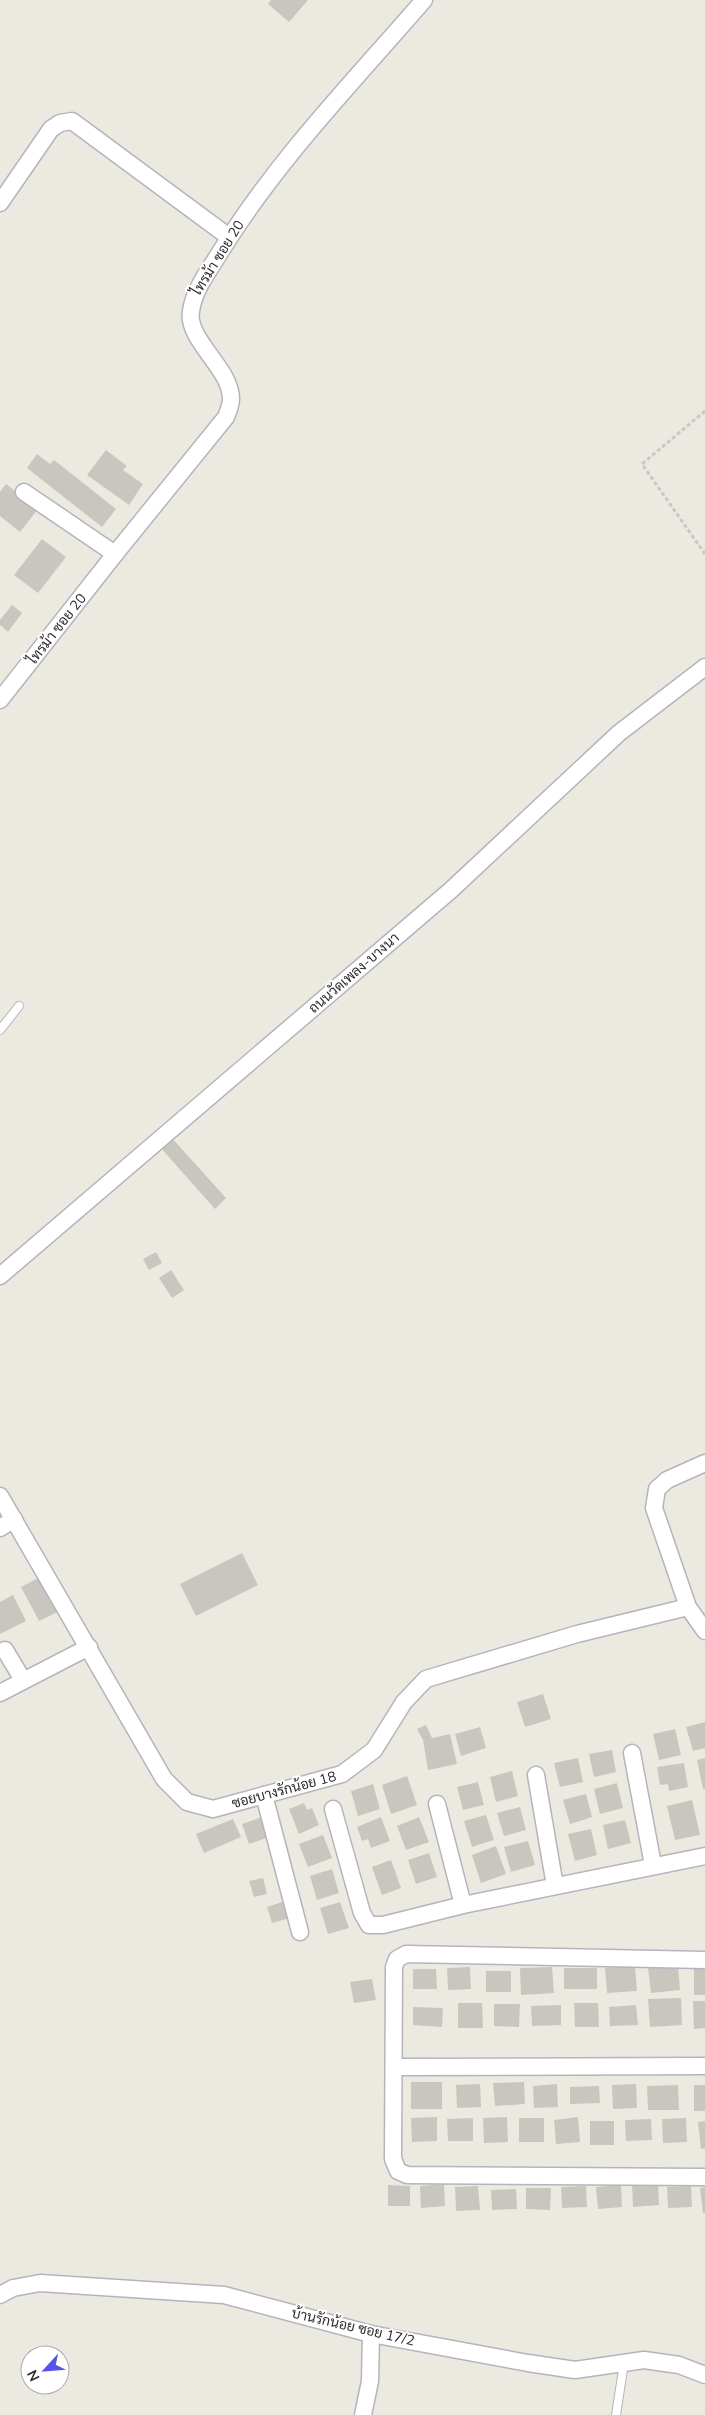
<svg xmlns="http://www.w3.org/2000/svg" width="705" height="2415" font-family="'Nunito Sans',Sarabun,sans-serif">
  <rect width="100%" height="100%" fill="#eceae0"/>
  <g fill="#c8c6bf">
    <path d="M 271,0 L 308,0 L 289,22 L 268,4 Z"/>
    <path d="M 106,450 L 127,466 L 123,470 L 143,484 L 129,505 L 87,475 Z"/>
    <path d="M 37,454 L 50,464 L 54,460 L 116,509 L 102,527 L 27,468 Z"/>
    <path d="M 6,484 L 38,509 L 20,532 L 0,516 L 0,492 Z"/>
    <path d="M 42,539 L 66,557 L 38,593 L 14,575 Z"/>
    <path d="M 12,605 L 22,613 L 8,632 L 0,625 L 0,620 Z"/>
    <path d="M 171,1137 L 226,1198 L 215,1209 L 160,1147 Z"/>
    <path d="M 156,1252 L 162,1263 L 149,1270 L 143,1259 Z"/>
    <path d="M 171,1270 L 184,1290 L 172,1298 L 159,1278 Z"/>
    <path d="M 242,1553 L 258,1585 L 196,1616 L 180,1584 Z"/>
    <path d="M 44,1575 L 62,1610 L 39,1621 L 21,1587 Z"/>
    <path d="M 13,1595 L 26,1621 L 0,1634 L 0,1602 Z"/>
    <path d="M 543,1694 L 551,1719 L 525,1727 L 517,1702 Z"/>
    <path d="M 705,1722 L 705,1748 L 693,1751 L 686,1727 Z"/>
    <path d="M 426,1725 L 432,1738 L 450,1734 L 457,1764 L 428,1770 L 423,1740 L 417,1729 Z"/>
    <path d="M 480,1727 L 486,1748 L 461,1756 L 455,1734 Z"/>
    <path d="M 675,1729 L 681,1755 L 659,1760 L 653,1734 Z"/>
    <path d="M 612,1750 L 616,1772 L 594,1777 L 589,1754 Z"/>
    <path d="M 578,1758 L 583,1782 L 560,1787 L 554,1763 Z"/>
    <path d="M 705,1758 L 705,1789 L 703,1789 L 697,1760 Z"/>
    <path d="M 684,1763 L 688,1787 L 669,1791 L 668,1784 L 660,1785 L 657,1767 Z"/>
    <path d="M 512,1771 L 518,1796 L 496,1802 L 490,1777 Z"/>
    <path d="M 407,1776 L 417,1805 L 391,1814 L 382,1785 Z"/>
    <path d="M 478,1782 L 484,1805 L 463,1810 L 457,1787 Z"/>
    <path d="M 617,1783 L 623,1808 L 600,1814 L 594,1789 Z"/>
    <path d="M 373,1784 L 380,1809 L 358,1816 L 351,1791 Z"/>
    <path d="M 586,1794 L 592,1817 L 570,1824 L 563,1800 Z"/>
    <path d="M 692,1800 L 700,1835 L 675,1840 L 667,1806 Z"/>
    <path d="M 304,1803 L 307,1810 L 312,1808 L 319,1825 L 299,1834 L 289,1809 Z"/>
    <path d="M 520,1807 L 526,1830 L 504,1836 L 497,1813 Z"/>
    <path d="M 486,1815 L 494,1840 L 472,1847 L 464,1821 Z"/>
    <path d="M 265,1816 L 272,1836 L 249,1844 L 242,1824 Z"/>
    <path d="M 381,1817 L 390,1841 L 371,1848 L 368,1839 L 362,1841 L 357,1827 Z"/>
    <path d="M 419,1817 L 429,1842 L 406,1850 L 397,1826 Z"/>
    <path d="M 233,1819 L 241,1837 L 204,1853 L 196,1834 Z"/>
    <path d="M 625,1820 L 631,1843 L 608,1849 L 603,1825 Z"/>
    <path d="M 591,1829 L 597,1855 L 575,1861 L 568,1834 Z"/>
    <path d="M 323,1835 L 332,1858 L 308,1867 L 299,1844 Z"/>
    <path d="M 528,1841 L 535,1865 L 511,1872 L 504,1847 Z"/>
    <path d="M 496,1846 L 506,1874 L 481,1883 L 472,1855 Z"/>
    <path d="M 429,1853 L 437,1877 L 416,1884 L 408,1860 Z"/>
    <path d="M 391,1860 L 401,1888 L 382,1895 L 372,1867 Z"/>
    <path d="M 332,1869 L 339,1893 L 317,1900 L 310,1876 Z"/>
    <path d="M 263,1878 L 267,1894 L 254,1897 L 249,1881 Z"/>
    <path d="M 285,1901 L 290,1918 L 272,1923 L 267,1907 Z"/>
    <path d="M 340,1902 L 349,1928 L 328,1934 L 320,1908 Z"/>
    <path d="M 678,1965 L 680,1990 L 651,1993 L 648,1968 Z"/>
    <path d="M 635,1966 L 637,1991 L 607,1993 L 605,1968 Z"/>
    <path d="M 470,1967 L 471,1989 L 448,1990 L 447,1968 Z"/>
    <path d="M 552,1967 L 554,1993 L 521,1995 L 520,1968 Z"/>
    <rect x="694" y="1967" width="11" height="28"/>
    <rect x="564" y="1968" width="33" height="21"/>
    <path d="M 413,1969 L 436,1969 L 437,1989 L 413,1989 Z"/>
    <rect x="486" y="1971" width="25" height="21"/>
    <path d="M 372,1979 L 376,2000 L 354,2003 L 350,1982 Z"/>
    <path d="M 681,1998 L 682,2025 L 650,2027 L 648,1999 Z"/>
    <path d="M 693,2001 L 705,2001 L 705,2028 L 694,2029 Z"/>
    <path d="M 458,2003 L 482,2003 L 483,2028 L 458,2028 Z"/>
    <path d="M 574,2003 L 598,2003 L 599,2027 L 575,2027 Z"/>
    <path d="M 494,2004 L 520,2004 L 519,2027 L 494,2026 Z"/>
    <path d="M 561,2005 L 561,2025 L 532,2026 L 531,2006 Z"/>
    <path d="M 636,2005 L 638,2025 L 610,2026 L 609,2007 Z"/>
    <path d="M 413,2007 L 443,2008 L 442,2027 L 413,2025 Z"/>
    <rect x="411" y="2082" width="31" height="27"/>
    <path d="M 524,2082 L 525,2104 L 495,2106 L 493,2083 Z"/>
    <path d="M 480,2084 L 481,2107 L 457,2108 L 456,2085 Z"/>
    <path d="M 557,2084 L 558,2107 L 534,2108 L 533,2086 Z"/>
    <path d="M 636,2084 L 637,2108 L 613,2109 L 612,2085 Z"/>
    <path d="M 678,2085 L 679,2110 L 648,2110 L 647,2086 Z"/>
    <rect x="694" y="2085" width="11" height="26"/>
    <path d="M 599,2086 L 600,2103 L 570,2104 L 570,2087 Z"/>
    <path d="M 437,2117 L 437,2141 L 412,2142 L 411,2118 Z"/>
    <path d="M 507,2117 L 508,2142 L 484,2143 L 483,2118 Z"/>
    <path d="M 578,2117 L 580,2142 L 556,2144 L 554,2120 Z"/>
    <path d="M 473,2118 L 473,2141 L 448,2141 L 447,2119 Z"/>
    <rect x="519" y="2118" width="25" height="24"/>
    <path d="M 686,2118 L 687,2142 L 663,2143 L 662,2119 Z"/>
    <path d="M 651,2119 L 652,2140 L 626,2141 L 625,2120 Z"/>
    <rect x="590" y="2121" width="24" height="24"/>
    <path d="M 705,2121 L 705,2148 L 701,2149 L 698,2122 Z"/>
    <path d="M 658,2183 L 659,2205 L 633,2207 L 632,2184 Z"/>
    <path d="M 444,2184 L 445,2206 L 421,2208 L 420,2186 Z"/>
    <path d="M 388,2185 L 410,2186 L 410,2206 L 388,2206 Z"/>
    <path d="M 621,2185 L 622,2207 L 598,2209 L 596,2187 Z"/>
    <path d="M 478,2186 L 480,2210 L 456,2211 L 455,2187 Z"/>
    <path d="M 586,2186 L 587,2207 L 562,2208 L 561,2187 Z"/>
    <path d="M 691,2186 L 692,2207 L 668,2208 L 667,2187 Z"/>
    <path d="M 705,2187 L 705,2213 L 703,2213 L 700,2188 Z"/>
    <path d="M 526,2188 L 551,2188 L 550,2210 L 526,2209 Z"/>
    <path d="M 516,2189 L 517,2209 L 492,2210 L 491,2190 Z"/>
  </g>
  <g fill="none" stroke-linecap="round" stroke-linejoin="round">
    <g stroke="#b4b4be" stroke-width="10">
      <g id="lane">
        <path d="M 0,1030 L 19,1006"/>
        <path d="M 616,2415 L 624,2363"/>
      </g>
    </g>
    <g stroke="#b4b4be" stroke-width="19">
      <g id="street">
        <path d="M 0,203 L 51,129 L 60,123 L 72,121 L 229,237"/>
        <path d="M 24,492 L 115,554"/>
        <path d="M 0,700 L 115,554 L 226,417 C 228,412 231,405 231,399 C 231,368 186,340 191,311 C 194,290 208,272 219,254 C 276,161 353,82 424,0"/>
        <path d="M 0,1276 L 451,890 L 619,733 L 705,667"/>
        <path d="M 705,1463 L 667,1480 L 657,1489 L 654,1508 L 688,1607 L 705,1631"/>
        <path d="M 0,1496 L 164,1779 L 187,1802 L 213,1809 L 342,1774 L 374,1750 L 404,1702 L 426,1679 L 577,1634 L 688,1607"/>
        <path d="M 0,1528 L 14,1519"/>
        <path d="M 5,1650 L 23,1680"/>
        <path d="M 0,1693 L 89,1647"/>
        <path d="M 632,1753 L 653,1865"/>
        <path d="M 536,1775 L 555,1886"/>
        <path d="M 264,1795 L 300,1932"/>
        <path d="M 437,1804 L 463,1905"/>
        <path d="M 333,1809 L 362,1913 L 369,1925 L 383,1925 L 463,1905 L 705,1856"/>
        <path d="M 705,1960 L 406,1954 L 397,1959 L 394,1967 L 393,2159 L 398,2171 L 407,2175 L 705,2177"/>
        <path d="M 394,2067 L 705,2066"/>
        <path d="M 0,2295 L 13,2288 L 40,2283 L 224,2295 L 371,2334 L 528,2363 L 575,2370 L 644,2360 L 679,2365 L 705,2375"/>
        <path d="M 363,2415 L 370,2381 L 371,2334"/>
      </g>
    </g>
    <path stroke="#c8c8c8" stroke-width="3" stroke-dasharray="4 2.5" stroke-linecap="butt" d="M 705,411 L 642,464 L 705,554"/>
    <use href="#lane" stroke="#fff" stroke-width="8"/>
    <use href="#street" stroke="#fff" stroke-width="16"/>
  </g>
  <g text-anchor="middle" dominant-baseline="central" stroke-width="4" stroke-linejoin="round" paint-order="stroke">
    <g font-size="14" fill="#2c2c2c" stroke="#fff">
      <text transform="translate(218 258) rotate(-58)">ไทรม้า ซอย 20</text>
      <text transform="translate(57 629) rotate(-52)">ไทรม้า ซอย 20</text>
      <text transform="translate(354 973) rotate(-41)">ถนนวัดเพลง-บางนา</text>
      <text transform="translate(284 1790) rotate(-15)">ซอยบางรักน้อย 18</text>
      <text transform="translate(353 2327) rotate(13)">บ้านรักน้อย ซอย 17/2</text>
    </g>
  </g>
  <g transform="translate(45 2370) rotate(244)"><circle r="24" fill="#ffffff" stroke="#ababab"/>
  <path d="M0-4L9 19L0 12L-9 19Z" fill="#5753e6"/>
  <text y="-8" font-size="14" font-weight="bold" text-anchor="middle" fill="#2c2c2c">N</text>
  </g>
</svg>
